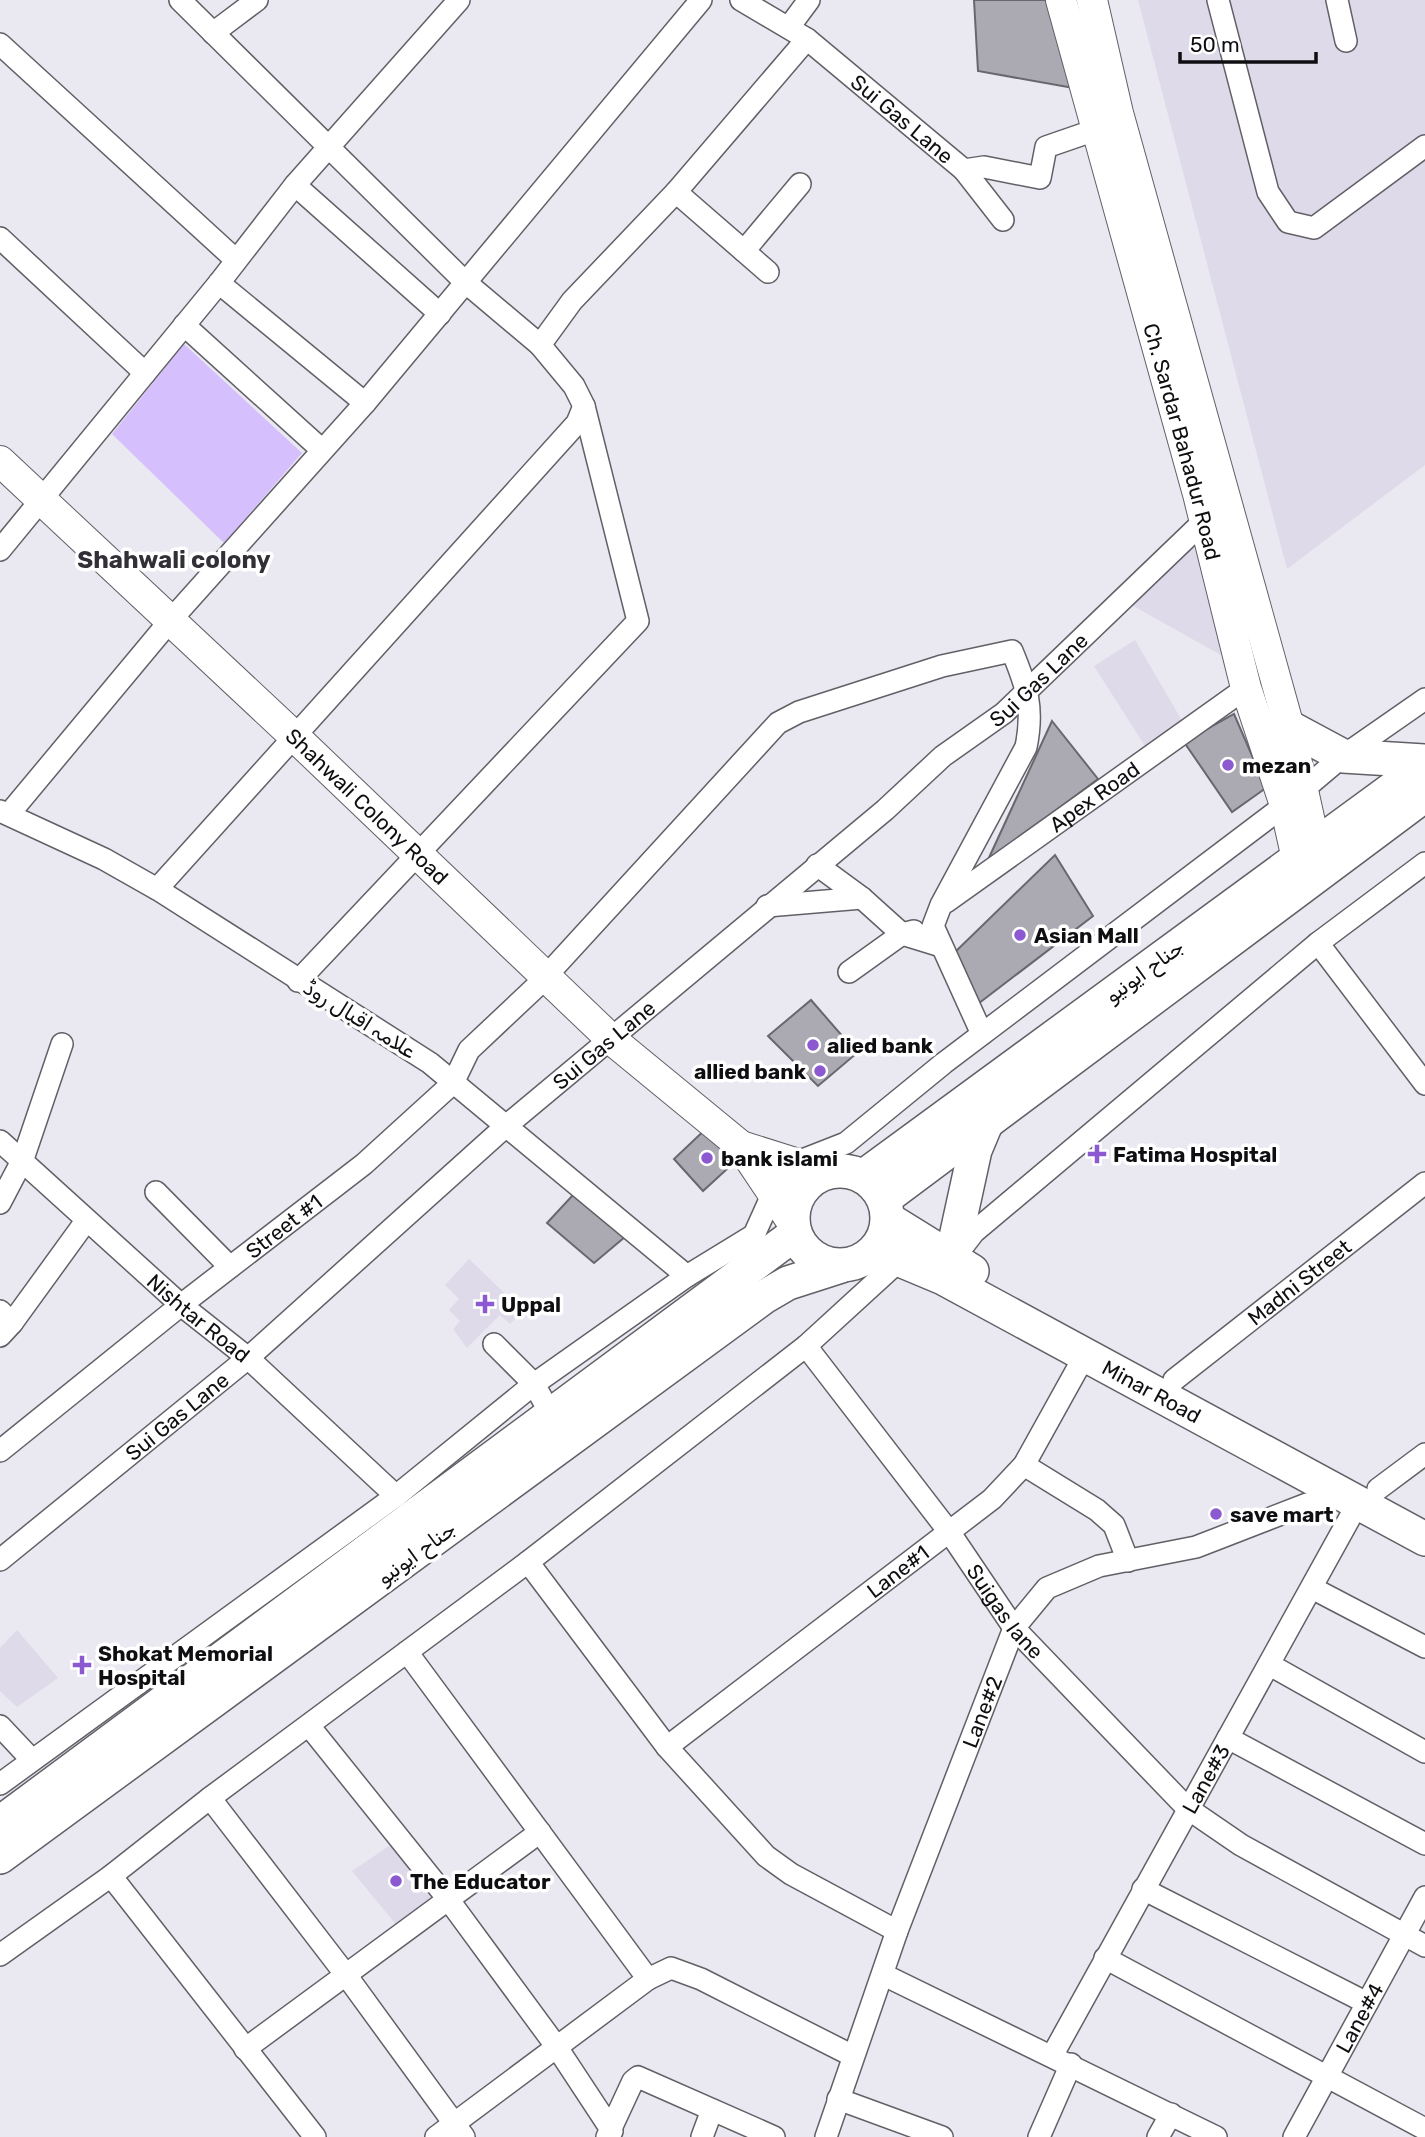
<svg xmlns="http://www.w3.org/2000/svg" width="1425" height="2137" font-family="Rubik,'Noto Sans Arabic',sans-serif">
  <rect width="100%" height="100%" fill="#eae8f0"/>
  <g fill="#dfdae9">
    <path d="M 1138,0 L 1425,0 L 1425,465 L 1287,569 Z"/>
    <path d="M 1197,542 L 1235,663 L 1128,603 Z"/>
    <path d="M 1135,640 L 1184,724 L 1147,749 L 1094,666 Z"/>
    <path d="M 469,1259 L 523,1311 L 510,1324 L 500,1315 L 467,1348 L 453,1329 L 460,1321 L 449,1310 L 459,1299 L 445,1285 Z"/>
    <path d="M 17,1630 L 58,1678 L 17,1707 L 0,1691 L 0,1648 Z"/>
    <path d="M 401,1838 L 439,1891 L 399,1928 L 352,1871 Z"/>
  </g>
  <path fill="#d5bffd" d="M 184,344 L 302,453 L 224,543 L 112,434 Z"/>
  <g fill="#aba9b1" stroke="#69676e" stroke-width="2">
    <path d="M 974,0 L 1055,0 L 1079,89 L 978,71 Z"/>
    <path d="M 1234,714 L 1266,788 L 1232,812 L 1184,742 Z"/>
    <path d="M 1052,721 L 1098,779 L 987,862 Z"/>
    <path d="M 1055,855 L 1093,916 L 974,1007 L 952,955 Z"/>
    <path d="M 811,1000 L 857,1053 L 818,1086 L 768,1036 Z"/>
    <path d="M 710,1125 L 739,1158 L 703,1191 L 674,1159 Z"/>
    <path d="M 585,1182 L 638,1226 L 594,1263 L 547,1223 Z"/>
  </g>
  <g fill="none" stroke-linecap="round" stroke-linejoin="round">
    <g stroke="#625f67" stroke-width="24">
      <g id="minor">
        <path d="M 180,0 L 464,281 L 540,345"/>
        <path id="s1" d="M 741,0 L 807,39 L 964,170 L 984,167 L 1040,178 L 1046,147 L 1098,129"/>
        <path d="M 1218,0 L 1268,192 L 1288,222 L 1314,228 L 1425,146"/>
        <path d="M 1337,0 L 1346,41"/>
        <path d="M 789,27 L 809,0"/>
        <path d="M 213,33 L 257,0"/>
        <path d="M 0,44 L 236,260"/>
        <path d="M 964,170 L 1003,220"/>
        <path d="M 295,185 L 440,314"/>
        <path d="M 676,192 L 768,272"/>
        <path d="M 0,238 L 145,373"/>
        <path d="M 744,251 L 800,184"/>
        <path d="M 219,283 L 365,403"/>
        <path d="M 184,325 L 322,450"/>
        <path d="M 0,550 L 219,283 L 295,185 L 459,0"/>
        <path d="M 0,811 L 104,859 L 157,889 L 430,1063 L 687,1276"/>
        <path d="M 9,814 L 169,622 L 365,403 L 701,0"/>
        <path d="M 817,865 L 862,898 L 902,934 L 941,946"/>
        <path d="M 157,889 L 577,423 L 584,406"/>
        <path id="s2" d="M 946,902 L 1246,688"/>
        <path d="M 767,906 L 862,898"/>
        <path d="M 1318,943 L 1425,1084"/>
        <path d="M 849,972 L 902,934 L 914,931"/>
        <path d="M 298,981 L 638,621 L 584,406 L 574,386 L 540,345 L 572,301 L 676,192 L 807,39"/>
        <path id="s3" d="M 0,1141 L 181,1305 L 248,1358 L 396,1496"/>
        <path d="M 156,1192 L 230,1267"/>
        <path d="M 0,1203 L 23,1159 L 62,1044"/>
        <path d="M 957,1254 L 974,1232 L 1318,943 L 1425,863"/>
        <path d="M 0,1311 L 12,1323 L 0,1336"/>
        <path d="M 12,1323 L 86,1221"/>
        <path d="M 494,1344 L 534,1384 L 550,1413"/>
        <path id="s4" d="M 806,1346 L 950,1533 L 1014,1628 L 1187,1808 L 1241,1845 L 1425,1946"/>
        <path id="s5" d="M 1174,1380 L 1425,1183"/>
        <path id="s6" d="M 0,1451 L 181,1305 L 364,1164 L 453,1083 L 469,1050 L 537,986 L 778,723 L 799,712 L 942,666 L 1012,651 C 1027,687 1034,708 1026,747 L 941,905 L 933,926 L 982,1034"/>
        <path d="M 1024,1465 L 1097,1510 L 1114,1525 L 1128,1561"/>
        <path d="M 1378,1489 L 1425,1454"/>
        <path id="s7" d="M 0,1560 L 248,1358 L 506,1126 L 885,810 L 943,756 L 1004,713 L 1203,522"/>
        <path d="M 528,1562 L 667,1747 L 766,1856 L 791,1874 L 897,1931"/>
        <path d="M 1312,1588 L 1425,1647"/>
        <path d="M 407,1652 L 648,1979 L 436,2137"/>
        <path d="M 1270,1665 L 1425,1752"/>
        <path d="M 0,1726 L 32,1760"/>
        <path d="M 310,1727 L 448,1899 L 556,2046 L 612,2131"/>
        <path d="M 1228,1738 L 1425,1844"/>
        <path id="s8" d="M 667,1747 L 992,1499 L 1024,1465 L 1085,1355"/>
        <path d="M 0,1784 L 396,1496 L 534,1384 L 687,1276 L 754,1235 L 781,1175 L 795,1163 L 846,1143 L 944,1063 L 1285,805 L 1343,756 L 1425,699"/>
        <path d="M 210,1798 L 346,1975 L 464,2137"/>
        <path d="M 111,1876 L 315,2137"/>
        <path d="M 1143,1889 L 1367,2003"/>
        <path d="M 0,1955 L 111,1876 L 210,1798 L 528,1562 L 806,1346 L 900,1260"/>
        <path d="M 1105,1958 L 1425,2129"/>
        <path d="M 884,1975 L 1216,2137"/>
        <path d="M 648,1979 L 671,1968 L 701,1979 L 853,2056"/>
        <path d="M 245,2049 L 540,1832"/>
        <path id="s9" d="M 1052,2056 L 1358,1503"/>
        <path d="M 838,2099 L 942,2137"/>
        <path d="M 607,2137 L 633,2081 L 638,2077 L 774,2137"/>
        <path d="M 702,2137 L 712,2110"/>
        <path id="s10" d="M 826,2137 L 897,1931 L 1014,1628 L 1047,1588 L 1099,1566 L 1196,1547 L 1307,1504 L 1345,1496"/>
        <path d="M 1039,2137 L 1071,2064"/>
        <path d="M 1158,2137 L 1171,2114"/>
        <path id="s11" d="M 1294,2137 L 1425,1897"/>
      </g>
    </g>
    <g stroke="#625f67" stroke-width="32">
      <g id="secondary">
        <path id="s12" d="M 1061,0 L 1198,494 L 1246,688 L 1285,805 L 1297,859 L 1307,878"/>
        <path d="M 1092,0 L 1118,113 L 1289,727 L 1315,845 L 1326,864"/>
        <path id="s13" d="M 0,461 L 295,737 L 612,1040 L 741,1146 L 792,1222"/>
        <path d="M 741,1146 L 795,1163 L 853,1172"/>
      </g>
    </g>
    <g stroke="#625f67" stroke-width="36">
      <g id="primary">
        <path d="M 1289,727 L 1343,756 L 1425,761"/>
        <circle cx="840" cy="1218" r="47"/>
        <path d="M 864,1176 L 1425,765"/>
        <path d="M 884,1199 L 1425,795"/>
        <path d="M 888,1219 L 972,1271"/>
        <path id="s14" d="M 873,1253 L 900,1260 L 943,1278 L 1425,1539"/>
        <path d="M 951,1260 L 975,1150 L 988,1119"/>
        <path d="M 0,1823 L 795,1234"/>
        <path d="M 0,1857 L 764,1297 L 788,1283 L 841,1266"/>
      </g>
    </g>
    <use href="#minor" stroke="#fff" stroke-width="21"/>
    <use href="#secondary" stroke="#fff" stroke-width="30"/>
    <use href="#primary" stroke="#fff" stroke-width="33"/>
  </g>
  <g fill="#8d59d1" stroke="#fff" stroke-width="2.5">
    <circle cx="1228" cy="765" r="7"/>
    <circle cx="1020" cy="935" r="7"/>
    <circle cx="813" cy="1045" r="7"/>
    <circle cx="820" cy="1071" r="7"/>
    <path d="M1093.5 1143.5h7v7h7v7h-7v7h-7v-7h-7v-7h7z"/>
    <circle cx="707" cy="1158" r="7"/>
    <path d="M481.5 1293.5h7v7h7v7h-7v7h-7v-7h-7v-7h7z"/>
    <circle cx="1216" cy="1514" r="7"/>
    <path d="M78.5 1654.5h7v7h7v7h-7v7h-7v-7h-7v-7h7z"/>
    <circle cx="396" cy="1881" r="7"/>
  </g>
  <g text-anchor="middle" dominant-baseline="central" stroke-width="7" stroke-linejoin="round" paint-order="stroke">
    <g font-size="21" fill="#0f0e11" stroke="#fff">
      <text stroke="none"><textPath href="#s1" startOffset="201">Sui Gas Lane</textPath></text>
      <text stroke="none"><textPath href="#s12" startOffset="458">Ch. Sardar Bahadur Road</textPath></text>
      <text stroke="none"><textPath href="#s7" startOffset="1362">Sui Gas Lane</textPath></text>
      <text stroke="none"><textPath href="#s2" startOffset="182">Apex Road</textPath></text>
      <text stroke="none"><textPath href="#s13" startOffset="504">Shahwali Colony Road</textPath></text>
      <text transform="translate(1144 971) rotate(-36)">جناح ایونیو</text>
      <text transform="translate(360 1019) rotate(32)">علامہ اقبال روڈ</text>
      <text stroke="none"><textPath href="#s7" startOffset="794">Sui Gas Lane</textPath></text>
      <text stroke="none"><textPath href="#s6" startOffset="362">Street #1</textPath></text>
      <text stroke="none"><textPath href="#s5" startOffset="159">Madni Street</textPath></text>
      <text stroke="none"><textPath href="#s3" startOffset="266">Nishtar Road</textPath></text>
      <text stroke="none"><textPath href="#s14" startOffset="312">Minar Road</textPath></text>
      <text stroke="none"><textPath href="#s7" startOffset="228">Sui Gas Lane</textPath></text>
      <text transform="translate(416 1553) rotate(-36)">جناح ایونیو</text>
      <text stroke="none"><textPath href="#s8" startOffset="290">Lane#1</textPath></text>
      <text stroke="none"><textPath href="#s4" startOffset="332">Suigas lane</textPath></text>
      <text stroke="none"><textPath href="#s10" startOffset="453">Lane#2</textPath></text>
      <text stroke="none"><textPath href="#s9" startOffset="317">Lane#3</textPath></text>
      <text stroke="none"><textPath href="#s11" startOffset="136">Lane#4</textPath></text>
    </g>
    <g font-size="21" font-weight="bold" fill="#0f0e11" stroke="#fff" text-anchor="start">
      <text x="1242" y="765">mezan</text>
      <text x="1034" y="935">Asian Mall</text>
      <text x="827" y="1045">alied bank</text>
      <text x="806" y="1071" text-anchor="end">allied bank</text>
      <text x="1113" y="1154">Fatima Hospital</text>
      <text x="721" y="1158">bank islami</text>
      <text x="501" y="1304">Uppal</text>
      <text x="1230" y="1514">save mart</text>
      <text x="98" y="1653">Shokat Memorial<tspan x="98" dy="24">Hospital</tspan></text>
      <text x="410" y="1881">The Educator</text>
    </g>
    <g font-size="24" font-weight="bold" fill="#323036" stroke="#fff">
      <text x="174" y="560">Shahwali colony</text>
    </g>
  </g>
  <path d="M1180 52v10h136v-10" fill="none" stroke="#0f0e11" stroke-width="3.5"/>
  <text x="1190" y="52" font-size="21" fill="#0f0e11" stroke="#ffffff" stroke-width="5" paint-order="stroke">50 m</text>
</svg>
